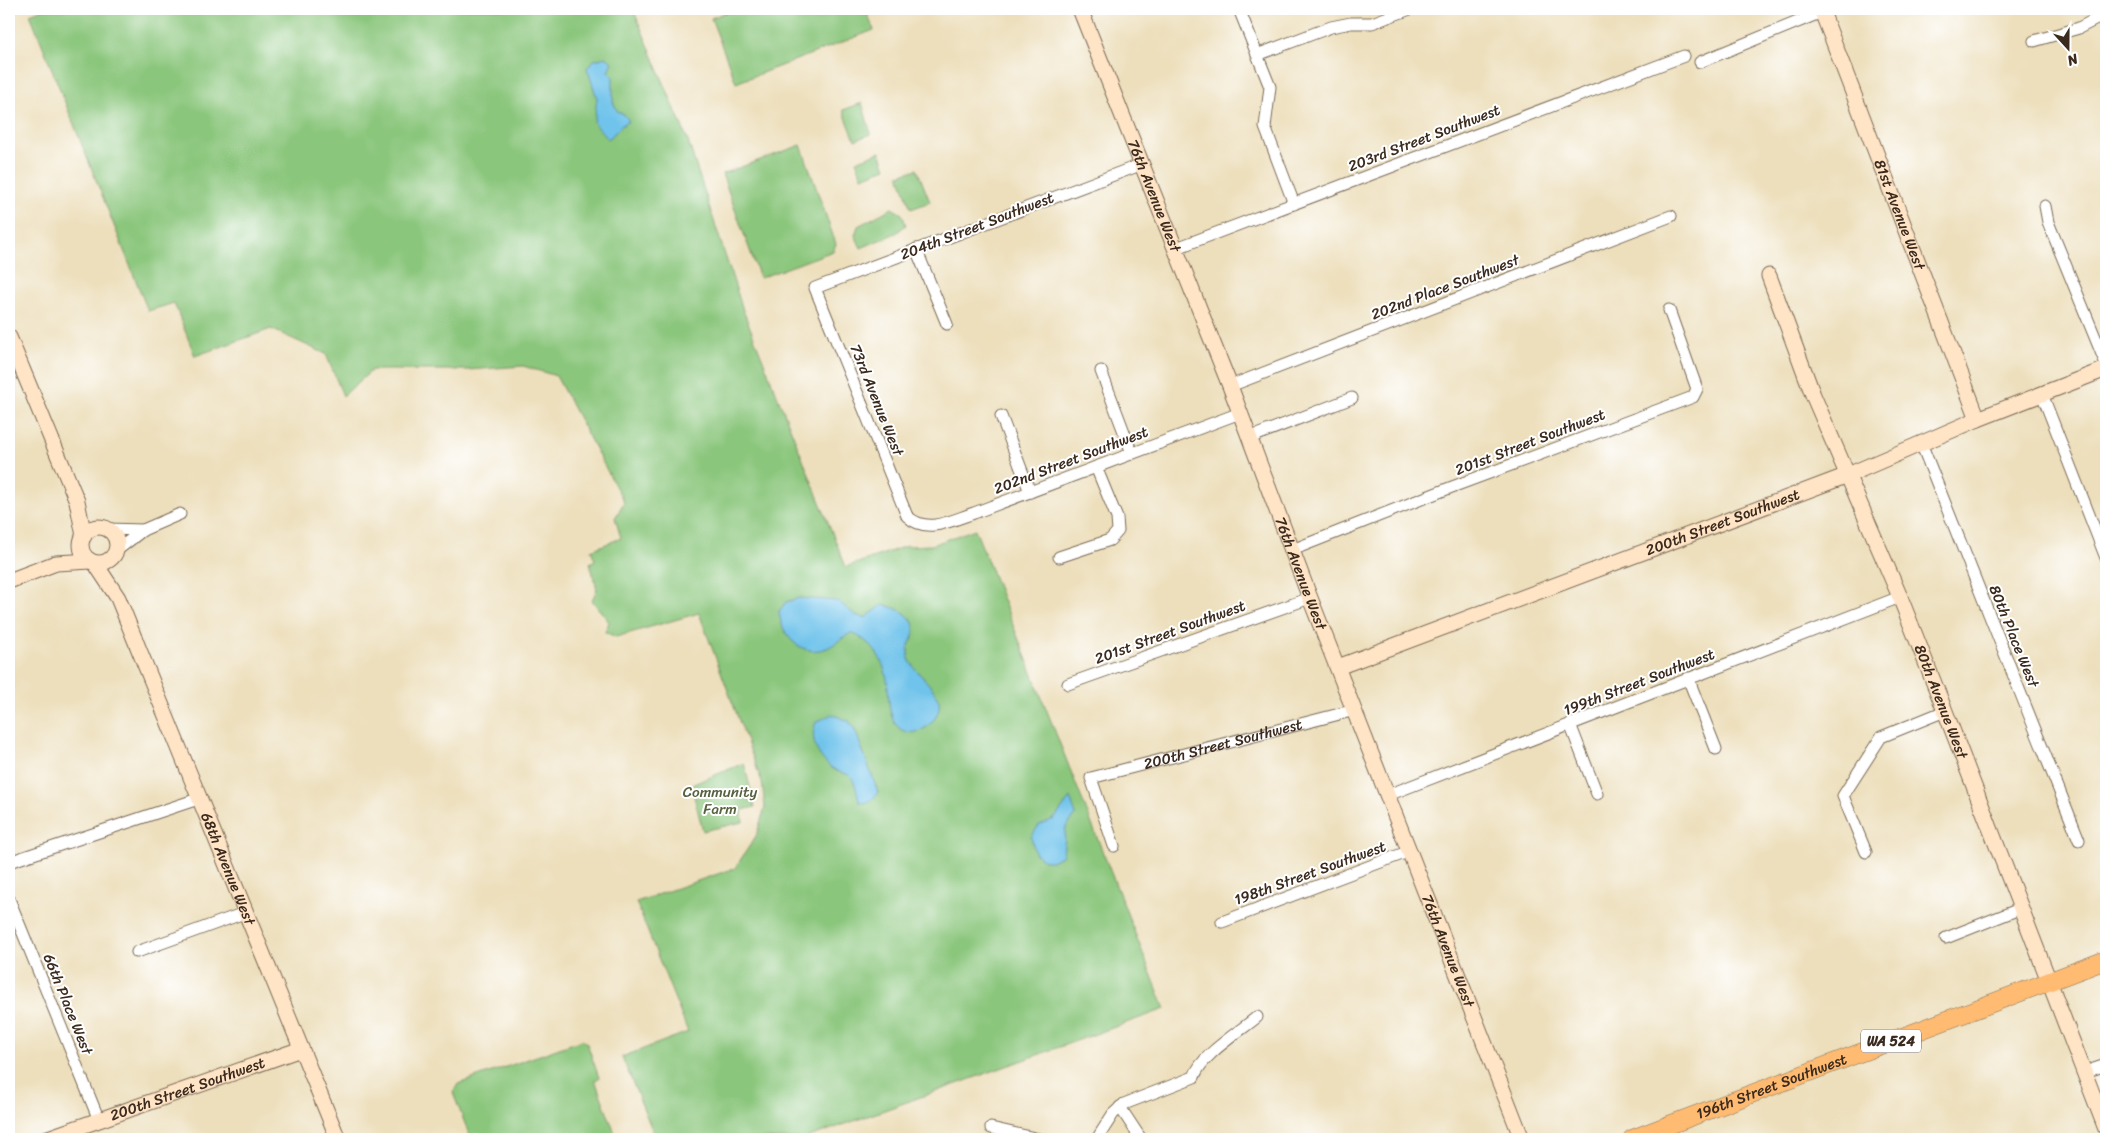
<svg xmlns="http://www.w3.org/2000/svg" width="2115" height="1148" font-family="Sriracha,sans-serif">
  <rect width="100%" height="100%" fill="#fff"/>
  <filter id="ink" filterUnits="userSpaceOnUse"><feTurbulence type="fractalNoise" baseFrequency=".02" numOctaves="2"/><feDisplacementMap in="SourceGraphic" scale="10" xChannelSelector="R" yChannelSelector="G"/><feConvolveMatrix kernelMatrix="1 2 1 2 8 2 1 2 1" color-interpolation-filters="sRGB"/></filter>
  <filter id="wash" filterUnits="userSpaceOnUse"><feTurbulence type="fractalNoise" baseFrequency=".0096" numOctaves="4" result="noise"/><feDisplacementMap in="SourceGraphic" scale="20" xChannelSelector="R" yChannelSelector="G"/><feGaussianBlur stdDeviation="1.12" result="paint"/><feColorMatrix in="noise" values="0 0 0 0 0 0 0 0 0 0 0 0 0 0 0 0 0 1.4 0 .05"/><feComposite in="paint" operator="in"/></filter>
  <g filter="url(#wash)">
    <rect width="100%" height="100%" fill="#eddfbc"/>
    <g fill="#8ac67c" stroke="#62784d">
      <path d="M 43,9 L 633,9 L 687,138 L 743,310 L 846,567 L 906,546 L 932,545 L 975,529 L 1165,1009 L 804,1139 L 656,1139 L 622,1057 L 688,1032 L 636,902 L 735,868 L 756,836 L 765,807 L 762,782 L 699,613 L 616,637 L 605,632 L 609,622 C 604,613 597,609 592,600 L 597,589 L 590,563 L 595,560 L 591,550 L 621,538 L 615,518 L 624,502 L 556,376 L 523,366 L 468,370 L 372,370 L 343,396 L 326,354 L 271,329 L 195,356 L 174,303 L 148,311 L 30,14 Z"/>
      <path d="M 734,9 L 865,9 L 874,30 L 736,83 L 711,18 Z"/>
      <path d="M 862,103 L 871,134 L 855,140 L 843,110 Z"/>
      <path d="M 801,145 L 836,244 L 833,251 L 760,278 L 722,174 Z"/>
      <path d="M 880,152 L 886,168 L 862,177 L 856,161 Z"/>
      <path d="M 917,169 L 930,202 L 911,209 L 899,175 Z"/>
      <path d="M 892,208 L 902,214 L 906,225 L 896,233 L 861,248 L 855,235 L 858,226 Z"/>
      <path d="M 744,763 L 755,807 L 742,810 L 743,822 L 703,831 L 691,785 Z"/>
      <path d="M 582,1040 L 587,1043 L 599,1078 L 595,1080 L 617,1139 L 471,1139 L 453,1093 L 458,1084 Z"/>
    </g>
    <g fill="#6fc3eb" stroke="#557684">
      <path d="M 606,57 L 612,62 L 608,71 L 613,76 L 613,102 L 618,112 L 625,115 L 629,121 C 620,125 616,133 608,139 L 594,123 L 597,98 L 587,68 L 594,60 Z"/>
      <path d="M 799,598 L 838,601 L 855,615 L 865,618 L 883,605 C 895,607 916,615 914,631 C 913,643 904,646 910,661 C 917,674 932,684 938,698 C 946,718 915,744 898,727 C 889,718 889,701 888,690 C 887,665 875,642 851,633 C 842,637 833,647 824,649 C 798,657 780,632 779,611 L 786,602 Z"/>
      <path d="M 832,714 L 849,721 L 855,730 L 878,792 C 873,800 869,803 860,803 C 857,795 856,783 851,777 C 847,772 841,774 837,771 C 820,762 808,741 816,722 Z"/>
      <path d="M 1070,798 L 1076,815 L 1066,827 L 1063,855 L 1052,861 L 1045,861 L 1035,853 L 1031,837 L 1039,825 L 1054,819 Z"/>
    </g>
  </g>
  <g filter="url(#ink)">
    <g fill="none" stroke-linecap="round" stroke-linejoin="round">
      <g stroke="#796955" stroke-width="13">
        <g id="street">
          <path d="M 1239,9 L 1270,87 L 1265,127 L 1294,204"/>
          <path d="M 2034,41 L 2079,28 L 2106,14"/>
          <path d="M 1257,55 L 1331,27 L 1351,23 L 1372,23 L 1410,9"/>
          <path d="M 1700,62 L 1822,12"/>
          <path d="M 1140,165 L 815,288 L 907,516 C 927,535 952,520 974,513 L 1240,413"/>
          <path d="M 2045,206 L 2048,222 L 2106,364"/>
          <path d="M 916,249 L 947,324"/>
          <path d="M 1174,249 L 1684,56"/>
          <path d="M 1101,371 L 1132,453"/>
          <path d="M 1230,386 L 1671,216"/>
          <path d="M 2042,394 L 2106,558"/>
          <path d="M 1001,416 L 1030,492"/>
          <path d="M 1249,438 L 1352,398"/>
          <path d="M 1921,443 L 2079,840"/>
          <path d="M 107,529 L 143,530"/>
          <path d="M 1292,550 L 1452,487 L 1693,397 L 1697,389 L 1669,310"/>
          <path d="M 116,551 L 143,530 L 180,514"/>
          <path d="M 1059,557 L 1110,540 L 1118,531 L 1117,518 L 1096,467"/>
          <path d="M 1688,678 L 1716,749"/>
          <path d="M 1068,684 L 1310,598"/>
          <path d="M 1570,724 L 1597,794"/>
          <path d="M 1388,795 L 1900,597"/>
          <path id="s1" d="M 1114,846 L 1091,778 L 1355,710"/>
          <path d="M 1866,852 L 1843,796 L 1881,737 L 1945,711"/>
          <path d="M 9,862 L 201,798"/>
          <path d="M 9,899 L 99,1120"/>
          <path d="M 1222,922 L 1410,851"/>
          <path d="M 1946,938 L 2022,908"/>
          <path d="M 137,952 L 247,912"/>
          <path d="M 2085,1072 L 2106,1065"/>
          <path d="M 1120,1107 L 1141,1139"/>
          <path d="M 991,1128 L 1039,1139"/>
          <path d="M 1097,1139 L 1113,1114 L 1124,1104 L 1194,1077 C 1202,1054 1238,1033 1257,1017"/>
        </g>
      </g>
      <g stroke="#796955" stroke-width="17">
        <g id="secondary">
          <path id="s2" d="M 1080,9 L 1230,386 L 1310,598 L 1522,1139"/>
          <path id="s3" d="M 1821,9 L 1978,419"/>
          <path id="s4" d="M 1769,276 L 1813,395 L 1900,597 L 1945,711 L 2106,1129"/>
          <path d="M 9,337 L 77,501 L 84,536"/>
          <circle cx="99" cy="545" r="18"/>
          <path id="s5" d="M 95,563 L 118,598 L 338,1139"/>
          <path d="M 9,581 L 56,563 L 91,561"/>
          <path id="s6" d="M 1338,667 L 1848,475 L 1978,419 L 2106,369"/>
          <path id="s7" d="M 45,1139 L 301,1049"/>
        </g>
      </g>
      <g stroke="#796955" stroke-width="19">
        <g id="primary">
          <path id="s8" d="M 1632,1139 L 2106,960"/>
        </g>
      </g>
      <use href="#street" stroke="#fff" stroke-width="11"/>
      <use href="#secondary" stroke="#ffe4c6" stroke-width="15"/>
      <use href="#primary" stroke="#ffbb71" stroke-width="18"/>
    </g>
  </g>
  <g text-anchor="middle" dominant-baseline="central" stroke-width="4" stroke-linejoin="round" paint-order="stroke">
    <rect fill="#fff" stroke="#766a62" stroke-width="1" x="1861" y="1029.5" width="60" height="23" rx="4"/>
    <g font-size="14" font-weight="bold" fill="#3b2a1e">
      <text x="1891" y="1041">WA 524</text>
    </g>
    <g font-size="15" fill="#3b2a1e" stroke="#fff">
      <text transform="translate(1424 138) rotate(-21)">203rd Street Southwest</text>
      <text stroke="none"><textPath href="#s2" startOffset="201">76th Avenue West</textPath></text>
      <text stroke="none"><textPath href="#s3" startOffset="220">81st Avenue West</textPath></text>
      <text transform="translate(977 226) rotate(-21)">204th Street Southwest</text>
      <text transform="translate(1445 287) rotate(-21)">202nd Place Southwest</text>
      <text transform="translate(877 400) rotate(68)">73rd Avenue West</text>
      <text transform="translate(1530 442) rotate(-21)">201st Street Southwest</text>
      <text transform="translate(1071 460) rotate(-21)">202nd Street Southwest</text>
      <text stroke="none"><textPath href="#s6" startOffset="411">200th Street Southwest</textPath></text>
      <text stroke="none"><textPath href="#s2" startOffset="606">76th Avenue West</textPath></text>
      <text transform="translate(1170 632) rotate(-20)">201st Street Southwest</text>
      <text transform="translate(2014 636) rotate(68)">80th Place West</text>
      <text transform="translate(1639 682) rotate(-21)">199th Street Southwest</text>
      <text stroke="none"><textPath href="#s4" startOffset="459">80th Avenue West</textPath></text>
      <text stroke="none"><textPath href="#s1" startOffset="208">200th Street Southwest</textPath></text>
      <text stroke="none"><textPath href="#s5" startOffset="334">68th Avenue West</textPath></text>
      <text transform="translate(1310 873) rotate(-20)">198th Street Southwest</text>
      <text stroke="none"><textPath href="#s2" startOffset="1011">76th Avenue West</textPath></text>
      <text transform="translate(68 1004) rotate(68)">66th Place West</text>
      <text stroke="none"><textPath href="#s8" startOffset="149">196th Street Southwest</textPath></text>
      <text stroke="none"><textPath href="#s7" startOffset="151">200th Street Southwest</textPath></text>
    </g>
    <g font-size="15" fill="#57613f" stroke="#fff">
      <text x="720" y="792">Community<tspan x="720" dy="17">Farm</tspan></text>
    </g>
  </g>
  <rect width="2115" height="1148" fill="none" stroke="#fff" stroke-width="30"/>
  <g transform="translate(2068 48) rotate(159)" stroke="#ffffff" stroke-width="4" paint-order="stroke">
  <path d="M0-4L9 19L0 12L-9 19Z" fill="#3b2a1e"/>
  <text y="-8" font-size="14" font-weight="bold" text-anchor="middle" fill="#3b2a1e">N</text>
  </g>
</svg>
